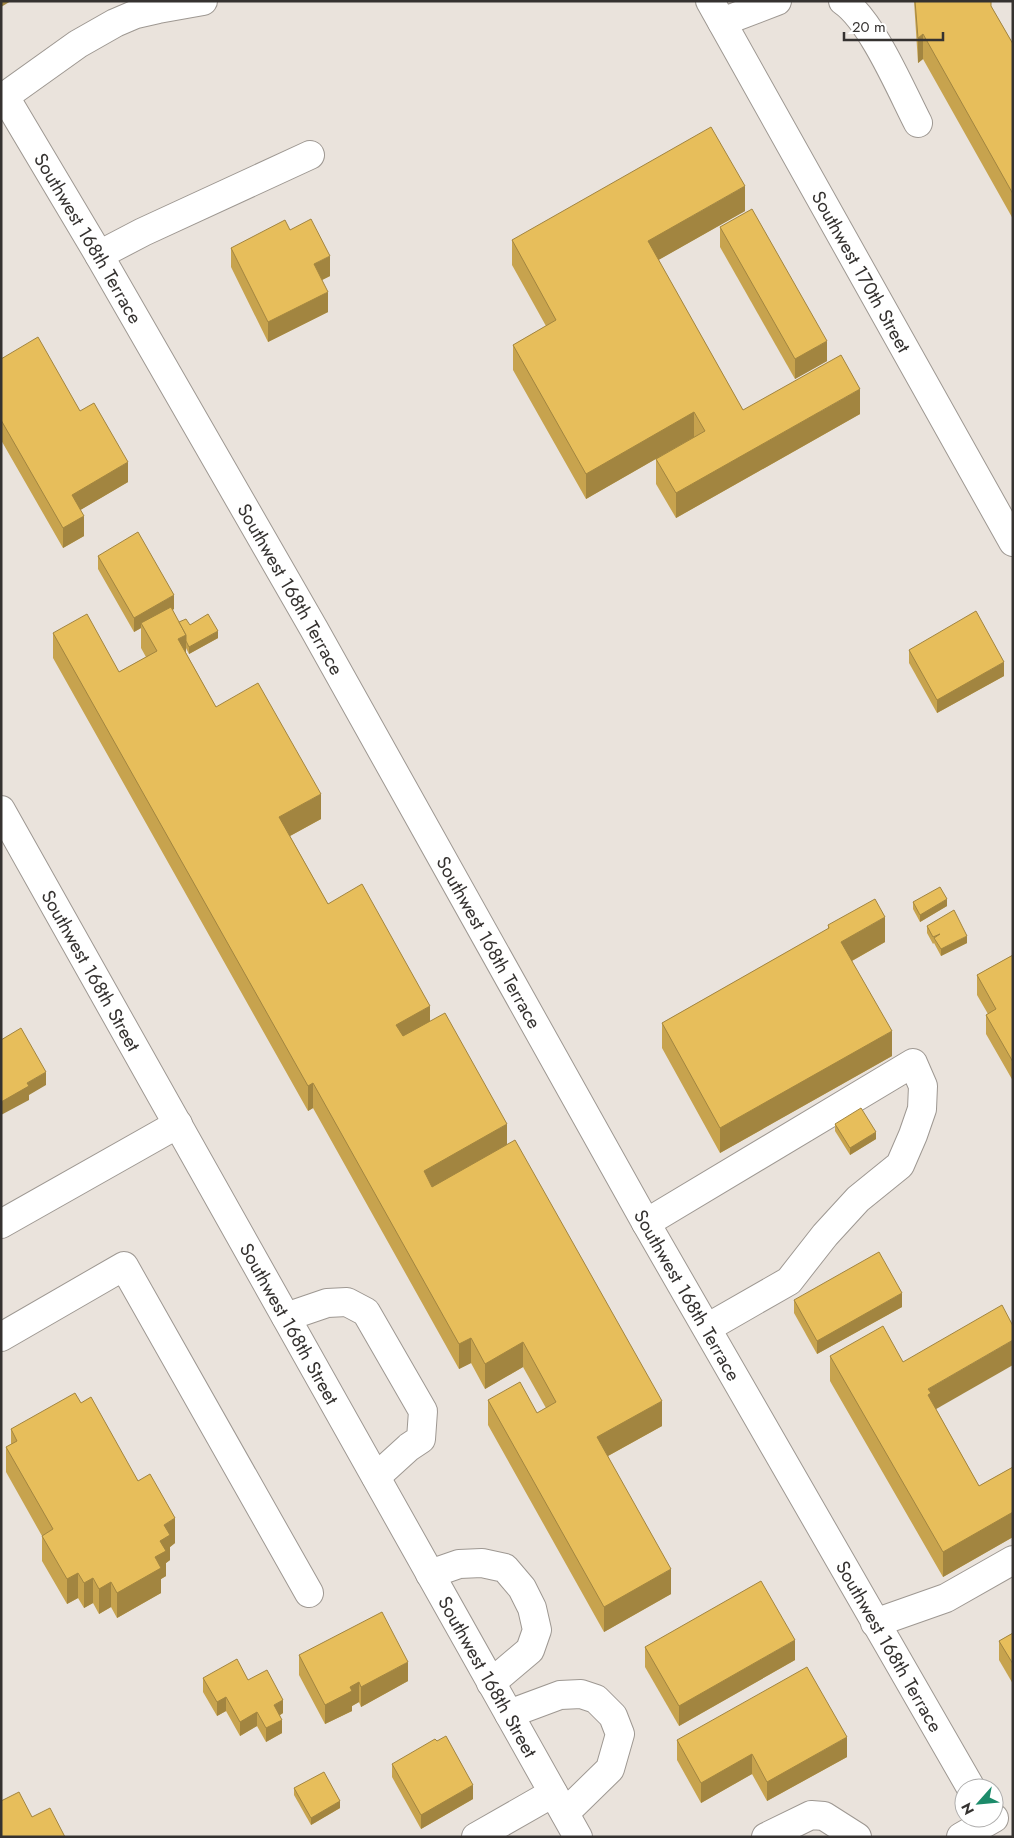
<svg xmlns="http://www.w3.org/2000/svg" width="1014" height="1838" font-family="Jost,sans-serif">
  <rect width="100%" height="100%" fill="#eae3dc"/>
  <g fill="none" stroke-linecap="round" stroke-linejoin="round">
    <g stroke="#9e9892" stroke-width="30">
      <g id="minor">
        <path id="s1" d="M 710,1 L 1013,542"/>
        <path d="M 843,1 C 872,21 901,90 918,123"/>
        <path d="M 722,22 L 777,1"/>
        <path id="s2" d="M 5,97 L 99,255 L 314,629 L 646,1223 L 971,1788"/>
        <path d="M 1,99 L 78,44 L 115,23 L 136,14 L 158,9 L 203,1"/>
        <path d="M 99,255 L 143,232 L 310,155"/>
        <path id="s3" d="M 1,810 L 578,1837"/>
        <path d="M 646,1223 L 913,1063 L 923,1086 L 922,1109 L 913,1135 L 900,1165 L 858,1199 L 825,1235 L 789,1281 L 707,1328"/>
        <path d="M 1,1224 L 178,1124"/>
        <path d="M 286,1317 L 327,1303 L 347,1302 L 366,1312 L 423,1411 L 421,1439 L 409,1447 L 376,1477"/>
        <path d="M 1,1337 L 124,1266 L 309,1593"/>
        <path d="M 430,1574 L 459,1564 L 482,1563 L 505,1568 L 522,1588 L 532,1608 L 537,1630 L 530,1650 L 491,1683"/>
        <path d="M 875,1623 L 946,1598 L 1013,1560"/>
        <path d="M 509,1714 L 560,1695 L 581,1694 L 596,1699 L 613,1716 L 620,1734 L 610,1769 L 565,1813"/>
        <path d="M 476,1837 L 553,1793"/>
        <path d="M 766,1837 L 811,1815 L 824,1816 L 857,1837"/>
        <path d="M 961,1837 L 994,1818"/>
      </g>
    </g>
    <use href="#minor" stroke="#fff" stroke-width="28"/>
  </g>
  <g fill="#c7a34e">
    <path d="M 914,1 L 991,1 L 991,6 L 1013,44 L 1013,219 L 923,59 L 918,63 Z"/>
    <path d="M 745,211 L 658,260 L 743,410 L 860,414 L 676,518 L 656,484 L 656,459 L 694,437 L 586,499 L 513,370 L 513,345 L 546,326 L 512,265 L 512,240 Z"/>
    <path d="M 720,227 L 827,361 L 795,379 L 720,247 Z"/>
    <path d="M 290,230 L 330,276 L 322,280 L 328,312 L 268,342 L 231,267 L 231,248 Z"/>
    <path d="M 1,359 L 80,411 L 128,482 L 80,510 L 84,536 L 63,548 L 1,440 Z"/>
    <path d="M 98,556 L 174,609 L 172,610 L 179,622 L 190,625 L 218,638 L 189,654 L 186,648 L 186,653 L 216,707 L 321,819 L 290,836 L 328,904 L 430,1021 L 507,1144 L 662,1426 L 608,1456 L 671,1594 L 604,1632 L 488,1425 L 488,1400 L 537,1413 L 546,1408 L 523,1367 L 485,1389 L 471,1363 L 459,1369 L 313,1108 L 308,1111 L 53,658 L 53,633 L 119,672 L 146,657 L 141,648 L 141,628 L 134,632 L 98,569 Z"/>
    <path d="M 909,650 L 1004,676 L 937,713 L 909,663 Z"/>
    <path d="M 913,902 L 947,906 L 920,922 L 913,909 Z"/>
    <path d="M 828,925 L 885,942 L 852,961 L 892,1056 L 720,1153 L 662,1048 L 662,1023 L 828,929 Z"/>
    <path d="M 927,926 L 967,943 L 941,956 L 934,943 L 933,944 L 927,933 Z"/>
    <path d="M 1013,955 L 1013,1081 L 986,1034 L 986,1015 L 988,1014 L 977,995 L 977,975 Z"/>
    <path d="M 835,1124 L 876,1139 L 850,1155 L 835,1131 Z"/>
    <path d="M 794,1300 L 902,1307 L 817,1354 L 794,1313 Z"/>
    <path d="M 830,1356 L 903,1362 L 936,1409 L 979,1486 L 1013,1467 L 1013,1537 L 943,1577 L 830,1381 Z"/>
    <path d="M 81,1403 L 138,1481 L 175,1543 L 170,1547 L 170,1560 L 166,1563 L 166,1576 L 161,1579 L 161,1593 L 117,1618 L 111,1607 L 99,1614 L 93,1603 L 84,1608 L 78,1598 L 67,1604 L 42,1561 L 42,1536 L 6,1472 L 6,1447 L 11,1444 L 11,1429 Z"/>
    <path d="M 1013,1633 L 1013,1684 L 999,1660 L 999,1641 Z"/>
    <path d="M 645,1647 L 795,1660 L 679,1726 L 645,1667 Z"/>
    <path d="M 299,1655 L 408,1681 L 361,1707 L 359,1702 L 352,1706 L 352,1711 L 325,1724 L 299,1675 Z"/>
    <path d="M 203,1678 L 248,1680 L 283,1713 L 280,1715 L 282,1733 L 266,1742 L 257,1726 L 240,1736 L 226,1711 L 217,1716 L 203,1692 Z"/>
    <path d="M 677,1740 L 847,1757 L 767,1801 L 752,1774 L 701,1803 L 677,1760 Z"/>
    <path d="M 392,1764 L 473,1799 L 421,1829 L 392,1777 Z"/>
    <path d="M 294,1788 L 340,1808 L 311,1825 L 294,1795 Z"/>
  </g>
  <g fill="#a28540">
    <path d="M 1,1 L 11,1 L 1,7 Z"/>
    <path d="M 923,34 L 923,59 L 918,63 L 918,38 Z"/>
    <path d="M 745,186 L 745,211 L 648,266 L 648,241 Z"/>
    <path d="M 330,256 L 330,276 L 314,284 L 314,264 Z"/>
    <path d="M 328,292 L 328,312 L 268,342 L 268,322 Z"/>
    <path d="M 827,341 L 827,361 L 795,379 L 795,359 Z"/>
    <path d="M 860,389 L 860,414 L 676,518 L 676,493 Z"/>
    <path d="M 694,412 L 694,437 L 586,499 L 586,474 Z"/>
    <path d="M 128,462 L 128,482 L 72,515 L 72,495 Z"/>
    <path d="M 84,516 L 84,536 L 63,548 L 63,528 Z"/>
    <path d="M 174,595 L 174,609 L 143,627 L 141,623 L 141,628 L 134,632 L 134,618 Z"/>
    <path d="M 218,631 L 218,638 L 189,654 L 189,647 Z"/>
    <path d="M 186,635 L 186,660 L 178,639 Z"/>
    <path d="M 1004,662 L 1004,676 L 937,713 L 937,700 Z"/>
    <path d="M 321,794 L 321,819 L 279,842 L 279,817 Z"/>
    <path d="M 947,899 L 947,906 L 920,922 L 920,915 Z"/>
    <path d="M 885,917 L 885,942 L 841,967 L 841,942 Z"/>
    <path d="M 967,936 L 967,943 L 941,956 L 941,949 Z"/>
    <path d="M 430,1006 L 430,1030 L 396,1050 L 396,1025 Z"/>
    <path d="M 892,1031 L 892,1056 L 720,1153 L 720,1128 Z"/>
    <path d="M 46,1072 L 46,1085 L 29,1095 L 29,1100 L 1,1115 L 1,1102 L 27,1083 Z"/>
    <path d="M 313,1083 L 313,1108 L 308,1111 L 308,1086 Z"/>
    <path d="M 507,1124 L 507,1149 L 424,1196 L 424,1171 Z"/>
    <path d="M 876,1132 L 876,1139 L 850,1155 L 850,1148 Z"/>
    <path d="M 902,1293 L 902,1307 L 817,1354 L 817,1341 Z"/>
    <path d="M 471,1338 L 471,1363 L 459,1369 L 459,1344 Z"/>
    <path d="M 1013,1340 L 1013,1365 L 931,1412 L 928,1395 L 928,1389 Z"/>
    <path d="M 523,1342 L 523,1367 L 485,1389 L 485,1364 Z"/>
    <path d="M 662,1401 L 662,1426 L 597,1462 L 597,1437 Z"/>
    <path d="M 1013,1512 L 1013,1537 L 943,1577 L 943,1552 Z"/>
    <path d="M 175,1518 L 175,1543 L 170,1547 L 170,1560 L 166,1563 L 166,1576 L 161,1579 L 161,1593 L 117,1618 L 117,1593 L 155,1557 L 160,1541 L 164,1525 Z"/>
    <path d="M 671,1569 L 671,1594 L 604,1632 L 604,1607 Z"/>
    <path d="M 78,1573 L 78,1598 L 67,1604 L 67,1579 Z"/>
    <path d="M 93,1578 L 93,1603 L 84,1608 L 84,1583 Z"/>
    <path d="M 111,1582 L 111,1607 L 99,1614 L 99,1589 Z"/>
    <path d="M 795,1640 L 795,1660 L 679,1726 L 679,1706 Z"/>
    <path d="M 408,1662 L 408,1681 L 361,1707 L 361,1687 Z"/>
    <path d="M 359,1682 L 359,1702 L 352,1706 L 352,1711 L 325,1724 L 325,1705 L 350,1687 Z"/>
    <path d="M 226,1697 L 226,1711 L 217,1716 L 217,1702 Z"/>
    <path d="M 283,1700 L 283,1713 L 274,1719 L 274,1705 Z"/>
    <path d="M 257,1712 L 257,1726 L 240,1736 L 240,1722 Z"/>
    <path d="M 282,1720 L 282,1733 L 266,1742 L 266,1728 Z"/>
    <path d="M 847,1737 L 847,1757 L 767,1801 L 767,1782 Z"/>
    <path d="M 752,1754 L 752,1774 L 701,1803 L 701,1783 Z"/>
    <path d="M 473,1785 L 473,1799 L 421,1829 L 421,1815 Z"/>
    <path d="M 340,1801 L 340,1808 L 311,1825 L 311,1818 Z"/>
  </g>
  <g fill="#e7be5b" stroke="#a28540">
    <path d="M 915,1 L 991,1 L 991,6 L 1013,44 L 1013,194 L 923,34 L 918,38 Z"/>
    <path d="M 711,127 L 745,186 L 648,241 L 743,410 L 841,355 L 860,389 L 676,493 L 656,459 L 705,431 L 694,412 L 586,474 L 513,345 L 556,320 L 512,240 Z"/>
    <path d="M 752,209 L 827,341 L 795,359 L 720,227 Z"/>
    <path d="M 311,219 L 330,256 L 314,264 L 328,292 L 268,322 L 231,248 L 285,220 L 290,230 Z"/>
    <path d="M 38,337 L 80,411 L 94,403 L 128,462 L 72,495 L 84,516 L 63,528 L 1,420 L 1,359 Z"/>
    <path d="M 138,532 L 174,595 L 134,618 L 98,556 Z"/>
    <path d="M 171,607 L 186,635 L 178,639 L 216,707 L 258,683 L 321,794 L 279,817 L 328,904 L 362,884 L 430,1006 L 396,1025 L 403,1036 L 445,1013 L 507,1124 L 424,1171 L 432,1187 L 515,1140 L 662,1401 L 597,1437 L 671,1569 L 604,1607 L 488,1400 L 520,1382 L 537,1413 L 556,1402 L 523,1342 L 485,1364 L 471,1338 L 459,1344 L 313,1083 L 308,1086 L 53,633 L 87,614 L 119,672 L 157,651 L 141,623 Z"/>
    <path d="M 976,611 L 1004,662 L 937,700 L 909,650 Z"/>
    <path d="M 208,614 L 218,631 L 189,647 L 186,641 L 186,635 L 179,622 L 186,619 L 190,625 Z"/>
    <path d="M 940,887 L 947,899 L 920,915 L 913,902 Z"/>
    <path d="M 875,899 L 885,917 L 841,942 L 892,1031 L 720,1128 L 662,1023 L 829,928 L 828,925 Z"/>
    <path d="M 954,910 L 967,936 L 941,949 L 934,938 L 940,934 L 933,937 L 927,926 Z"/>
    <path d="M 1013,955 L 1013,1062 L 986,1015 L 996,1009 L 977,975 Z"/>
    <path d="M 21,1028 L 46,1072 L 27,1083 L 29,1086 L 1,1102 L 1,1040 Z"/>
    <path d="M 861,1108 L 876,1132 L 850,1148 L 835,1124 Z"/>
    <path d="M 879,1252 L 902,1293 L 817,1341 L 794,1300 Z"/>
    <path d="M 1002,1305 L 1013,1326 L 1013,1340 L 928,1389 L 931,1393 L 928,1395 L 979,1486 L 1013,1467 L 1013,1512 L 943,1552 L 830,1356 L 883,1326 L 903,1362 Z"/>
    <path d="M 75,1393 L 81,1403 L 91,1397 L 138,1481 L 150,1474 L 175,1518 L 164,1525 L 170,1535 L 160,1541 L 166,1551 L 155,1557 L 161,1568 L 117,1593 L 111,1582 L 99,1589 L 93,1578 L 84,1583 L 78,1573 L 67,1579 L 42,1536 L 53,1529 L 6,1447 L 17,1441 L 11,1429 Z"/>
    <path d="M 761,1581 L 795,1640 L 679,1706 L 645,1647 Z"/>
    <path d="M 382,1612 L 408,1662 L 361,1687 L 359,1682 L 350,1687 L 352,1691 L 325,1705 L 299,1655 Z"/>
    <path d="M 1013,1633 L 1013,1664 L 999,1641 Z"/>
    <path d="M 237,1659 L 248,1680 L 267,1670 L 283,1700 L 274,1705 L 282,1720 L 266,1728 L 257,1712 L 240,1722 L 226,1697 L 217,1702 L 203,1678 Z"/>
    <path d="M 807,1667 L 847,1737 L 767,1782 L 752,1754 L 701,1783 L 677,1740 Z"/>
    <path d="M 446,1736 L 473,1785 L 421,1815 L 392,1764 L 435,1739 L 437,1741 Z"/>
    <path d="M 324,1772 L 340,1801 L 311,1818 L 294,1788 Z"/>
    <path d="M 19,1792 L 32,1817 L 50,1808 L 65,1837 L 1,1837 L 1,1801 Z"/>
  </g>
  <g text-anchor="middle" dominant-baseline="central" stroke-width="5" stroke-linejoin="round" paint-order="stroke">
    <g font-size="19" fill="#353230" stroke="#fff">
      <text stroke="none"><textPath href="#s2" startOffset="164">Southwest 168th Terrace</textPath></text>
      <text stroke="none"><textPath href="#s1" startOffset="310">Southwest 170th Street</textPath></text>
      <text stroke="none"><textPath href="#s2" startOffset="569">Southwest 168th Terrace</textPath></text>
      <text stroke="none"><textPath href="#s2" startOffset="974">Southwest 168th Terrace</textPath></text>
      <text stroke="none"><textPath href="#s3" startOffset="184">Southwest 168th Street</textPath></text>
      <text stroke="none"><textPath href="#s2" startOffset="1379">Southwest 168th Terrace</textPath></text>
      <text stroke="none"><textPath href="#s3" startOffset="589">Southwest 168th Street</textPath></text>
      <text stroke="none"><textPath href="#s2" startOffset="1784">Southwest 168th Terrace</textPath></text>
      <text stroke="none"><textPath href="#s3" startOffset="994">Southwest 168th Street</textPath></text>
    </g>
  </g>
  <rect width="1014" height="1838" fill="none" stroke="#353230" stroke-width="5"/>
  <g transform="translate(979 1803) rotate(243)"><circle r="24" fill="#ffffff" stroke="#aeadac"/>
  <path d="M0-4L9 19L0 12L-9 19Z" fill="#1c8b6a"/>
  <text y="-8" font-size="14" font-weight="bold" text-anchor="middle" fill="#353230">N</text>
  </g>
  <path d="M844 32v8h99v-8" fill="none" stroke="#353230" stroke-width="2.5"/>
  <text x="852" y="32" font-size="15" fill="#353230" stroke="#ffffff" stroke-width="4" paint-order="stroke">20 m</text>
</svg>
